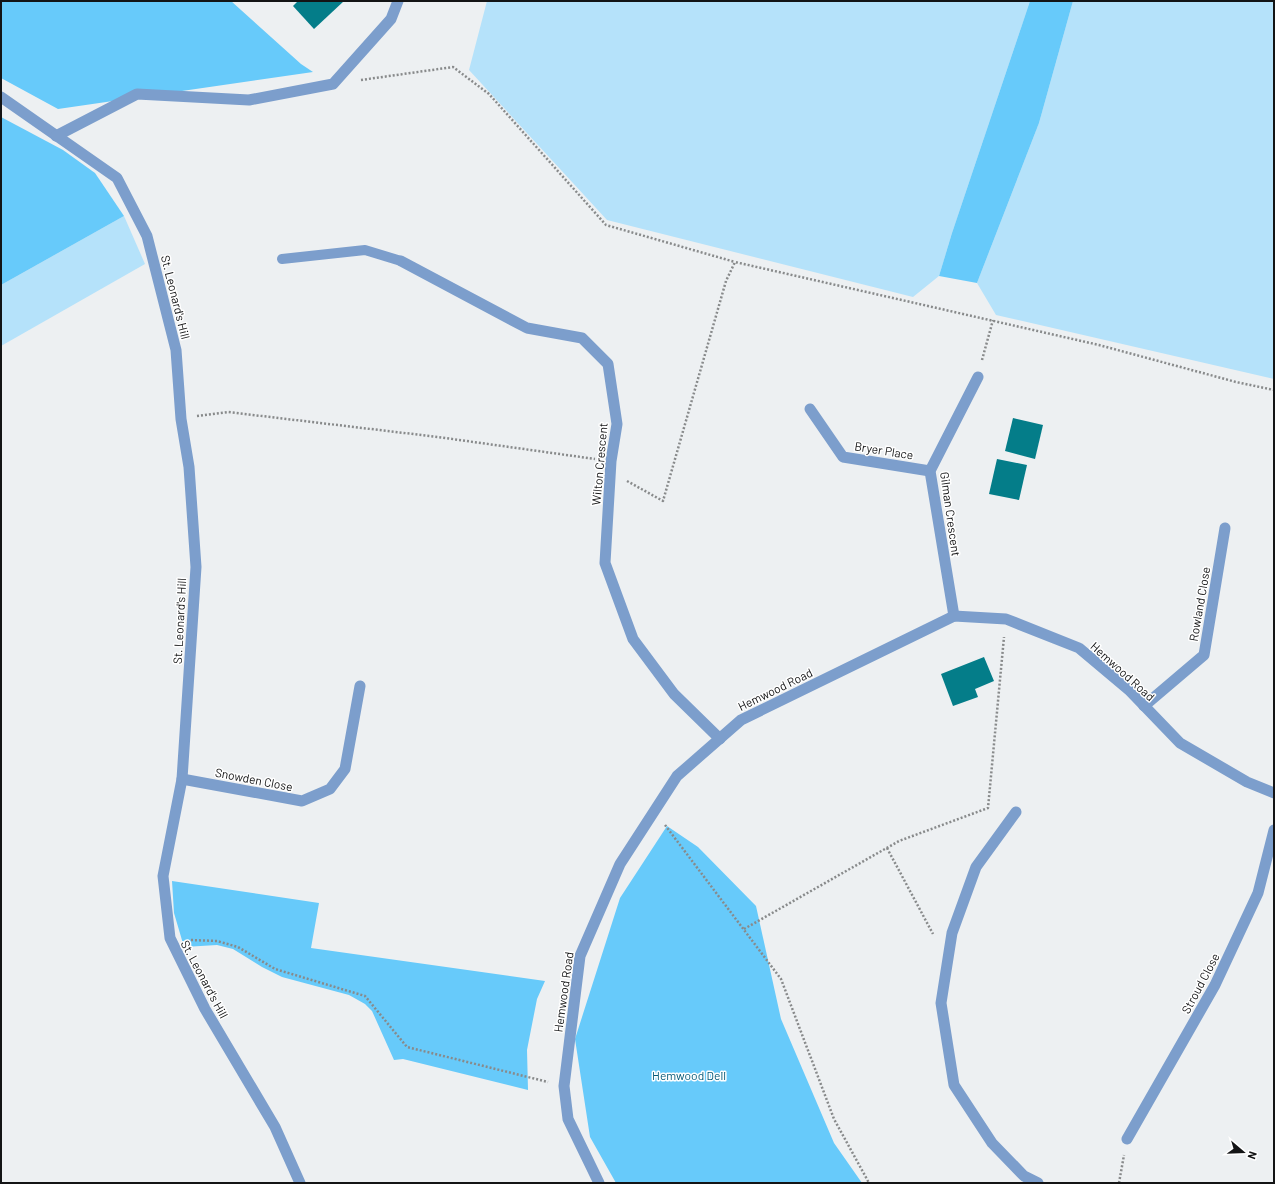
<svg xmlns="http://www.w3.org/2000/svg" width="1275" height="1184" font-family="Barlow,sans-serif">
  <rect width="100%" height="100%" fill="#edf0f2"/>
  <g fill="#b5e2fa">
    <path d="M 487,1 L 1030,1 L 952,233 L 939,276 L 913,297 L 607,220 L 469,70 Z"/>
    <path d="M 1073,1 L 1274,1 L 1274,379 L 996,315 L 977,283 L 1039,123 Z"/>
    <path d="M 124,216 L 145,264 L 1,346 L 1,285 Z"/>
  </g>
  <g fill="#67cafa">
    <path d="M 1,1 L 231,1 L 301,64 L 313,72 L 58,109 L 1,78 Z"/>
    <path d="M 1030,1 L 1073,1 L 1039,123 L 977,283 L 939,276 L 952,233 Z"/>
    <path d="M 1,117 L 63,150 L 95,173 L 124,216 L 1,285 Z"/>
    <path d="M 667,826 L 698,847 L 756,906 L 781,1019 L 834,1143 L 862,1183 L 616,1183 L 590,1137 L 575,1039 L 620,898 Z"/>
    <path d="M 172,881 L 319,903 L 311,948 L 545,981 L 537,999 L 527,1050 L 528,1090 L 403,1059 L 394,1060 L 372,1011 L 365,1004 L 349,995 L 282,977 L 262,967 L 233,949 L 217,945 L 184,947 L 174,913 Z"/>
  </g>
  <g fill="#047d89">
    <path d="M 298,1 L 344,1 L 314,29 L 293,6 Z"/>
    <path d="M 1013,418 L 1043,425 L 1035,459 L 1005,451 Z"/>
    <path d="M 997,459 L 1027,465 L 1019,500 L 989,494 Z"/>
    <path d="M 984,657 L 994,681 L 975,689 L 978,697 L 953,706 L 941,674 Z"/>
  </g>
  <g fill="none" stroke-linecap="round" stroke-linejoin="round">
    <g stroke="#888a8b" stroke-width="2.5" stroke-dasharray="2 2" stroke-linecap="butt">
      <path d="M 361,80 L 453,67 L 489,94 L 606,225 L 735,262"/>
      <path d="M 982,360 L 993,320"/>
      <path d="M 197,416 L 228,412 L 438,437 L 595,459"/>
      <path d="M 627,481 L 663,501 L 726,281 L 735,262 L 1099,345 L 1236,382 L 1274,390"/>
      <path d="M 665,825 L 781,979 L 834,1119 L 869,1183"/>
      <path d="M 887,848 L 933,934"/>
      <path d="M 744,929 L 899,841 L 988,808 L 1004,637"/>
      <path d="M 191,940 L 217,941 L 238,947 L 275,969 L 365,996 L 407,1047 L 548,1082"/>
      <path d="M 1119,1183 L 1124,1155"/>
    </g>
    <path stroke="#7c9ecc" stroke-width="10" d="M 282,259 L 365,250 L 401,261"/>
    <g stroke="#7c9ecc" stroke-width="11">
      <path d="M 1,97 L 117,178 L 147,236 L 176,350 L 181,419 L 189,467 L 196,567 L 182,779 L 163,876 L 170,938 L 205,1009 L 275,1127 L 300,1183"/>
      <path d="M 56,136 L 137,94 L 249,100 L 333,84 L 391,19 L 398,1"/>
      <path d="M 401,261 L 527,328 L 582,338 L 608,364 L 617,424 L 611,461 L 605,563 L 633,639 L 674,694 L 720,739"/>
      <path d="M 810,409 L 843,457 L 930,471"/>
      <path d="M 954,616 L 930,471 L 978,377"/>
      <path d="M 1144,706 L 1204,655 L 1225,528"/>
      <path d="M 182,779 L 302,801 L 330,789 L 345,769 L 360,686"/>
      <path d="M 1016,812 L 976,867 L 952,933 L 941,1003 L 954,1085 L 992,1143 L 1024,1176 L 1038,1183"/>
      <path d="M 1127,1139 L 1215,985 L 1258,893 L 1274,830"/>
      <path d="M 599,1183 L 568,1119 L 564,1086 L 580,956 L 620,864 L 677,776 L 741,720 L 954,616 L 1006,619 L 1079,648 L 1129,690 L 1180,743 L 1247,782 L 1274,793"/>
    </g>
  </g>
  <g text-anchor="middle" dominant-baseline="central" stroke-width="3" stroke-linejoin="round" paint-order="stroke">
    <g font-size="12" fill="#131415" stroke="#fff">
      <text transform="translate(176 297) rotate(76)">St. Leonard's Hill</text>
      <text transform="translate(884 450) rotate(9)">Bryer Place</text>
      <text transform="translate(599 464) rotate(-85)">Wilton Crescent</text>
      <text transform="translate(951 514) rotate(82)">Gilman Crescent</text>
      <text transform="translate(1199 604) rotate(-80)">Rowland Close</text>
      <text transform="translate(179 621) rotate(-87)">St. Leonard's Hill</text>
      <text transform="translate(1123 671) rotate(42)">Hemwood Road</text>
      <text transform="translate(775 689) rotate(-26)">Hemwood Road</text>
      <text transform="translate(254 779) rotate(11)">Snowden Close</text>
      <text transform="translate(205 979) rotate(62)">St. Leonard's Hill</text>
      <text transform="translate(1200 983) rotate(-62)">Stroud Close</text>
      <text transform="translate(563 992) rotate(-82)">Hemwood Road</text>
    </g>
    <g font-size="12" fill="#045978" stroke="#fff">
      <text x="689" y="1075">Hemwood Dell</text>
    </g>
  </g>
  <rect width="1275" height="1184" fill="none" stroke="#131415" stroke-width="4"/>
  <g transform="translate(1243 1152) rotate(109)" stroke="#ffffff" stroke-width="3" paint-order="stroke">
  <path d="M0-3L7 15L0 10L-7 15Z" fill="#131415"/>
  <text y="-6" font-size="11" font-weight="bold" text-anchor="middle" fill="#131415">N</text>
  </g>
</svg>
